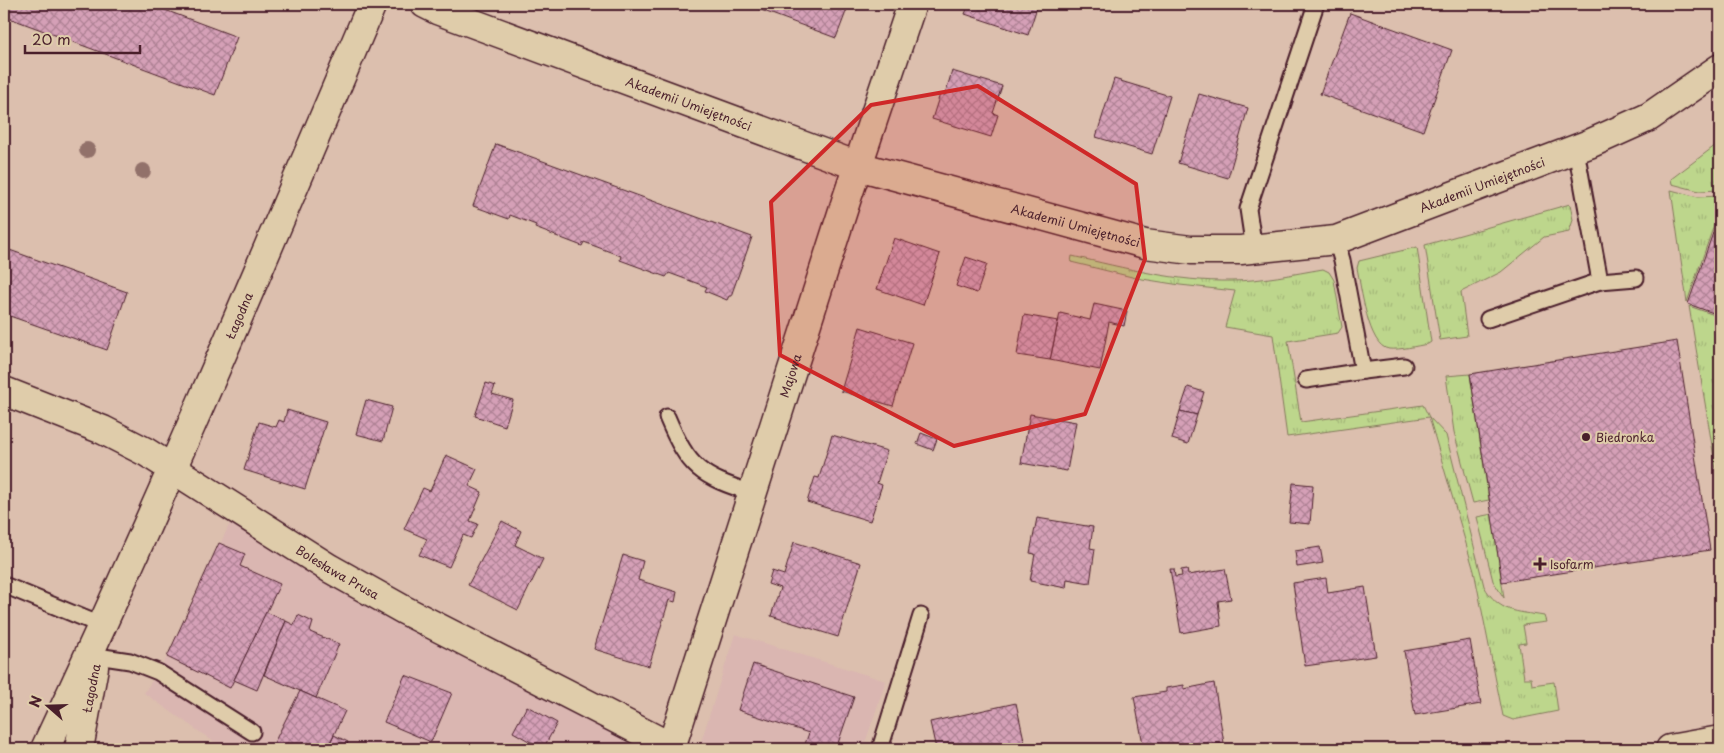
<svg xmlns="http://www.w3.org/2000/svg" width="1724" height="753" font-family="'Playpen Sans',sans-serif">
  <defs>
    <pattern id="grass-tufts" width="24" height="20" patternUnits="userSpaceOnUse" patternTransform="scale(1.25)"><rect width="24" height="20" fill="#bdd68c"/><path d="M3 7l-1-3M5 7V3M7 7l1-3M15 17l-1-3M17 17v-4M19 17l1-3" fill="none" stroke="#a4b779"/></pattern>
    <pattern id="building-cross-hatch" width="8" height="8" patternUnits="userSpaceOnUse" patternTransform="scale(1.25)"><rect width="8" height="8" fill="#d5a0b7"/><path d="M0 0l8 8M0 8l8-8" fill="none" stroke="#af8295"/></pattern>
  </defs>
  <rect width="100%" height="100%" fill="#dcbfae"/>
  <filter id="ink" filterUnits="userSpaceOnUse"><feTurbulence type="fractalNoise" baseFrequency=".02" numOctaves="2"/><feDisplacementMap in="SourceGraphic" scale="10" xChannelSelector="R" yChannelSelector="G"/><feConvolveMatrix kernelMatrix="1 2 1 2 8 2 1 2 1" color-interpolation-filters="sRGB"/></filter>
  <g filter="url(#ink)">
    <g fill="#dab6b1">
      <path d="M 231,521 L 657,749 L 224,749 L 144,693 L 167,657 Z"/>
      <path d="M 735,634 L 886,681 L 863,749 L 709,749 L 700,745 Z"/>
    </g>
    <g fill="url(#grass-tufts)" stroke="#847a5c">
      <path d="M 1720,142 L 1720,190 L 1699,191 L 1672,184 L 1671,179 Z"/>
      <path d="M 1671,190 L 1698,197 L 1720,196 L 1720,208 L 1687,302 Z"/>
      <path d="M 1570,204 L 1573,220 L 1569,232 L 1544,237 L 1501,272 L 1461,292 L 1467,336 L 1440,340 L 1425,245 Z"/>
      <path d="M 1417,247 L 1431,342 L 1428,344 C 1416,346 1401,350 1389,349 C 1368,347 1361,286 1357,268 L 1359,261 Z"/>
      <path d="M 1072,256 C 1125,268 1177,282 1231,281 C 1262,281 1293,274 1323,269 L 1329,272 L 1334,280 L 1342,327 L 1338,333 L 1288,341 L 1301,422 L 1423,405 L 1429,417 L 1446,435 L 1484,586 C 1499,613 1516,611 1544,616 L 1546,622 L 1523,625 L 1526,643 L 1519,644 L 1524,678 L 1531,678 L 1532,685 L 1554,682 L 1558,711 L 1513,720 L 1503,716 L 1474,571 L 1429,417 L 1287,437 L 1273,335 L 1225,327 L 1235,291 L 1180,285 L 1136,278 L 1071,262 Z"/>
      <path d="M 1689,306 L 1720,317 L 1720,494 Z"/>
      <path d="M 1470,374 L 1489,500 L 1473,503 L 1454,432 L 1446,376 Z"/>
      <path d="M 1492,514 L 1504,598 L 1493,581 L 1477,517 Z"/>
    </g>
    <g fill="url(#building-cross-hatch)" stroke="#4a1f2b">
      <path d="M 4,4 L 149,4 L 237,37 L 215,95 L 4,16 Z"/>
      <path d="M 745,4 L 849,4 L 836,38 Z"/>
      <path d="M 969,4 L 1038,4 L 1028,35 L 965,14 Z"/>
      <path d="M 1350,13 L 1452,50 L 1423,131 L 1320,94 Z"/>
      <path d="M 952,71 L 1002,86 L 993,113 L 998,115 L 991,137 L 932,119 L 940,94 L 945,95 Z"/>
      <path d="M 1114,79 L 1170,96 L 1152,154 L 1096,137 Z"/>
      <path d="M 1199,94 L 1248,108 L 1228,178 L 1178,163 Z"/>
      <path d="M 496,144 L 752,237 L 731,296 L 729,296 L 727,300 L 705,291 L 707,287 L 669,273 L 666,277 L 620,260 L 621,256 L 584,242 L 582,246 L 535,228 L 536,225 L 510,215 L 509,219 L 473,206 Z"/>
      <path d="M 1720,213 L 1720,310 L 1719,315 L 1688,304 Z"/>
      <path d="M 894,238 L 940,254 L 923,305 L 877,289 Z"/>
      <path d="M 4,248 L 127,292 L 107,350 L 4,314 Z"/>
      <path d="M 966,257 L 987,264 L 977,293 L 956,286 Z"/>
      <path d="M 1094,304 L 1127,311 L 1124,326 L 1109,322 L 1100,370 L 1050,360 L 1060,313 L 1090,320 Z"/>
      <path d="M 1024,315 L 1058,321 L 1050,360 L 1017,355 Z"/>
      <path d="M 860,327 L 912,343 L 893,406 L 841,391 Z"/>
      <path d="M 1677,341 L 1710,550 L 1502,582 L 1470,374 Z"/>
      <path d="M 486,383 L 495,386 L 492,394 L 513,400 L 505,426 L 475,416 Z"/>
      <path d="M 1188,387 L 1204,392 L 1197,415 L 1180,411 Z"/>
      <path d="M 366,400 L 392,407 L 383,441 L 356,434 Z"/>
      <path d="M 287,410 L 326,422 L 305,489 L 244,470 L 259,422 L 276,427 L 279,420 L 284,422 Z"/>
      <path d="M 1180,411 L 1197,415 L 1188,444 L 1172,439 Z"/>
      <path d="M 1030,414 L 1076,422 L 1067,471 L 1021,463 Z"/>
      <path d="M 921,433 L 937,439 L 933,450 L 917,444 Z"/>
      <path d="M 832,435 L 887,451 L 877,483 L 882,485 L 870,521 L 807,502 L 815,477 L 819,478 Z"/>
      <path d="M 446,455 L 477,469 L 469,486 L 482,492 L 470,521 L 478,524 L 471,538 L 463,535 L 449,567 L 419,555 L 427,539 L 404,529 L 423,488 L 430,491 Z"/>
      <path d="M 1293,483 L 1313,485 L 1310,524 L 1289,522 Z"/>
      <path d="M 1037,518 L 1093,527 L 1090,548 L 1095,549 L 1090,583 L 1067,579 L 1066,588 L 1030,581 L 1035,554 L 1030,553 Z"/>
      <path d="M 502,521 L 521,531 L 515,545 L 543,559 L 518,610 L 468,585 Z"/>
      <path d="M 794,542 L 861,563 L 838,637 L 771,616 L 780,588 L 768,584 L 772,571 L 784,575 Z"/>
      <path d="M 219,543 L 245,554 L 240,566 L 280,584 L 230,688 L 167,657 Z"/>
      <path d="M 1320,547 L 1323,563 L 1297,567 L 1295,551 Z"/>
      <path d="M 623,555 L 643,561 L 638,580 L 677,592 L 675,602 L 669,600 L 649,666 L 594,649 Z"/>
      <path d="M 1170,569 L 1174,569 L 1175,577 L 1182,576 L 1181,570 L 1187,569 L 1188,575 L 1225,569 L 1231,599 L 1218,601 L 1221,626 L 1181,633 Z"/>
      <path d="M 1326,578 L 1328,593 L 1365,587 L 1376,656 L 1305,666 L 1293,583 Z"/>
      <path d="M 266,612 L 286,621 L 257,690 L 234,680 Z"/>
      <path d="M 298,615 L 313,622 L 310,632 L 339,644 L 316,698 L 264,675 L 286,621 L 294,625 Z"/>
      <path d="M 1470,640 L 1481,704 L 1415,715 L 1404,651 Z"/>
      <path d="M 753,664 L 854,697 L 836,749 L 819,749 L 805,744 L 809,733 L 738,710 Z"/>
      <path d="M 405,675 L 452,693 L 431,742 L 384,722 Z"/>
      <path d="M 1214,683 L 1224,743 L 1191,749 L 1144,749 L 1134,697 L 1166,692 L 1166,688 L 1184,685 L 1184,689 Z"/>
      <path d="M 300,691 L 345,711 L 327,749 L 271,749 Z"/>
      <path d="M 1016,703 L 1026,749 L 936,749 L 930,722 Z"/>
      <path d="M 527,706 L 557,723 L 543,749 L 513,732 Z"/>
      <path d="M 334,735 L 348,742 L 347,745 L 356,749 L 327,749 Z"/>
    </g>
    <g fill="none" stroke-linecap="round" stroke-linejoin="round">
      <g stroke="#4a1f2b" stroke-width="19">
        <g id="service">
          <path d="M 1254,249 L 1248,209 L 1316,4"/>
          <path d="M 1600,281 L 1636,278"/>
          <path d="M 1488,319 L 1600,281 L 1576,150"/>
          <path d="M 1363,371 L 1404,366"/>
          <path d="M 1306,380 L 1363,371 L 1342,260 L 1336,240"/>
          <path d="M 667,417 C 689,469 700,476 752,493"/>
          <path d="M 4,585 L 103,626"/>
          <path d="M 97,656 L 130,661 L 158,672 L 252,732"/>
          <path d="M 880,749 L 921,616"/>
        </g>
      </g>
      <g stroke="#4a1f2b" stroke-width="31">
        <g id="minor">
          <path id="s1" d="M 425,4 L 437,10 L 858,166 L 1145,244 L 1191,250 L 1241,250 L 1336,240 L 1589,144 L 1649,117 L 1720,68"/>
          <path id="s2" d="M 4,391 L 103,430 L 146,452 L 329,568 L 404,610 L 675,749"/>
          <path id="s3" d="M 671,748 L 846,201 L 912,4"/>
        </g>
      </g>
      <g stroke="#4a1f2b" stroke-width="31">
        <g id="tertiary">
          <path id="s4" d="M 45,749 C 160,504 266,253 372,4"/>
          <path d="M 79,749 L 94,667"/>
        </g>
      </g>
      <g stroke="#4a1f2b" stroke-width="31">
        <path id="secondary" d="M 1670,749 L 1720,740"/>
      </g>
      <use href="#service" stroke="#dfccaa" stroke-width="15"/>
      <use href="#minor" stroke="#dfccaa" stroke-width="28"/>
      <use href="#tertiary" stroke="#dfccaa" stroke-width="28"/>
      <use href="#secondary" stroke="#dfccaa" stroke-width="28"/>
    </g>
    <g fill="#92716b">
      <circle cx="87" cy="150" r="8"/>
      <circle cx="143" cy="171" r="8"/>
    </g>
  </g>
  <path fill="#cf2828" fill-opacity="0.2" stroke="#cf2828" stroke-width="4" stroke-linejoin="round" d="M 978,86 L 1136,184 L 1145,259 L 1085,414 L 954,446 L 780,355 L 771,202 L 871,105 Z"/>
  <g fill="#4a1f2b" stroke="#dfccaa" stroke-width="2">
    <circle cx="1586" cy="437" r="5"/>
    <path d="M1537.5 556.5h5v5h5v5h-5v5h-5v-5h-5v-5h5z"/>
  </g>
  <g text-anchor="middle" dominant-baseline="central" stroke-width="4" stroke-linejoin="round" paint-order="stroke">
    <g font-size="12" fill="#4a1f2b" stroke="#dfccaa">
      <text stroke="none"><textPath href="#s1" startOffset="282">Akademii Umiejętności</textPath></text>
      <text stroke="none"><textPath href="#s1" startOffset="1108">Akademii Umiejętności</textPath></text>
      <text stroke="none"><textPath href="#s1" startOffset="688">Akademii Umiejętności</textPath></text>
      <text stroke="none"><textPath href="#s4" startOffset="475">Łagodna</textPath></text>
      <text stroke="none"><textPath href="#s3" startOffset="391">Majowa</textPath></text>
      <text stroke="none"><textPath href="#s2" startOffset="381">Bolesława Prusa</textPath></text>
      <text transform="translate(91 688) rotate(-79)">Łagodna</text>
    </g>
    <g font-size="12" fill="#4a1f2b" stroke="#dfccaa" text-anchor="start">
      <text x="1596" y="437">Biedronka</text>
      <text x="1550" y="564">Isofarm</text>
    </g>
  </g>
  <rect width="1724" height="753" fill="none" stroke="#dfccaa" stroke-width="20"/>
  <rect x="10" y="10" width="1704" height="733" fill="none" stroke="#4a1f2b" stroke-width="2" filter="url(#ink)"/>
  <g transform="translate(48 706) rotate(290)" stroke="#dfccaa" stroke-width="4" paint-order="stroke">
  <path d="M0-4L9 19L0 12L-9 19Z" fill="#4a1f2b"/>
  <text y="-8" font-size="14" font-weight="bold" text-anchor="middle" fill="#4a1f2b">N</text>
  </g>
  <path d="M25 45v8h115v-8" fill="none" stroke="#4a1f2b" stroke-width="2.5"/>
  <text x="32" y="45" font-size="15" fill="#4a1f2b" stroke="#dfccaa" stroke-width="4" paint-order="stroke">20 m</text>
</svg>
